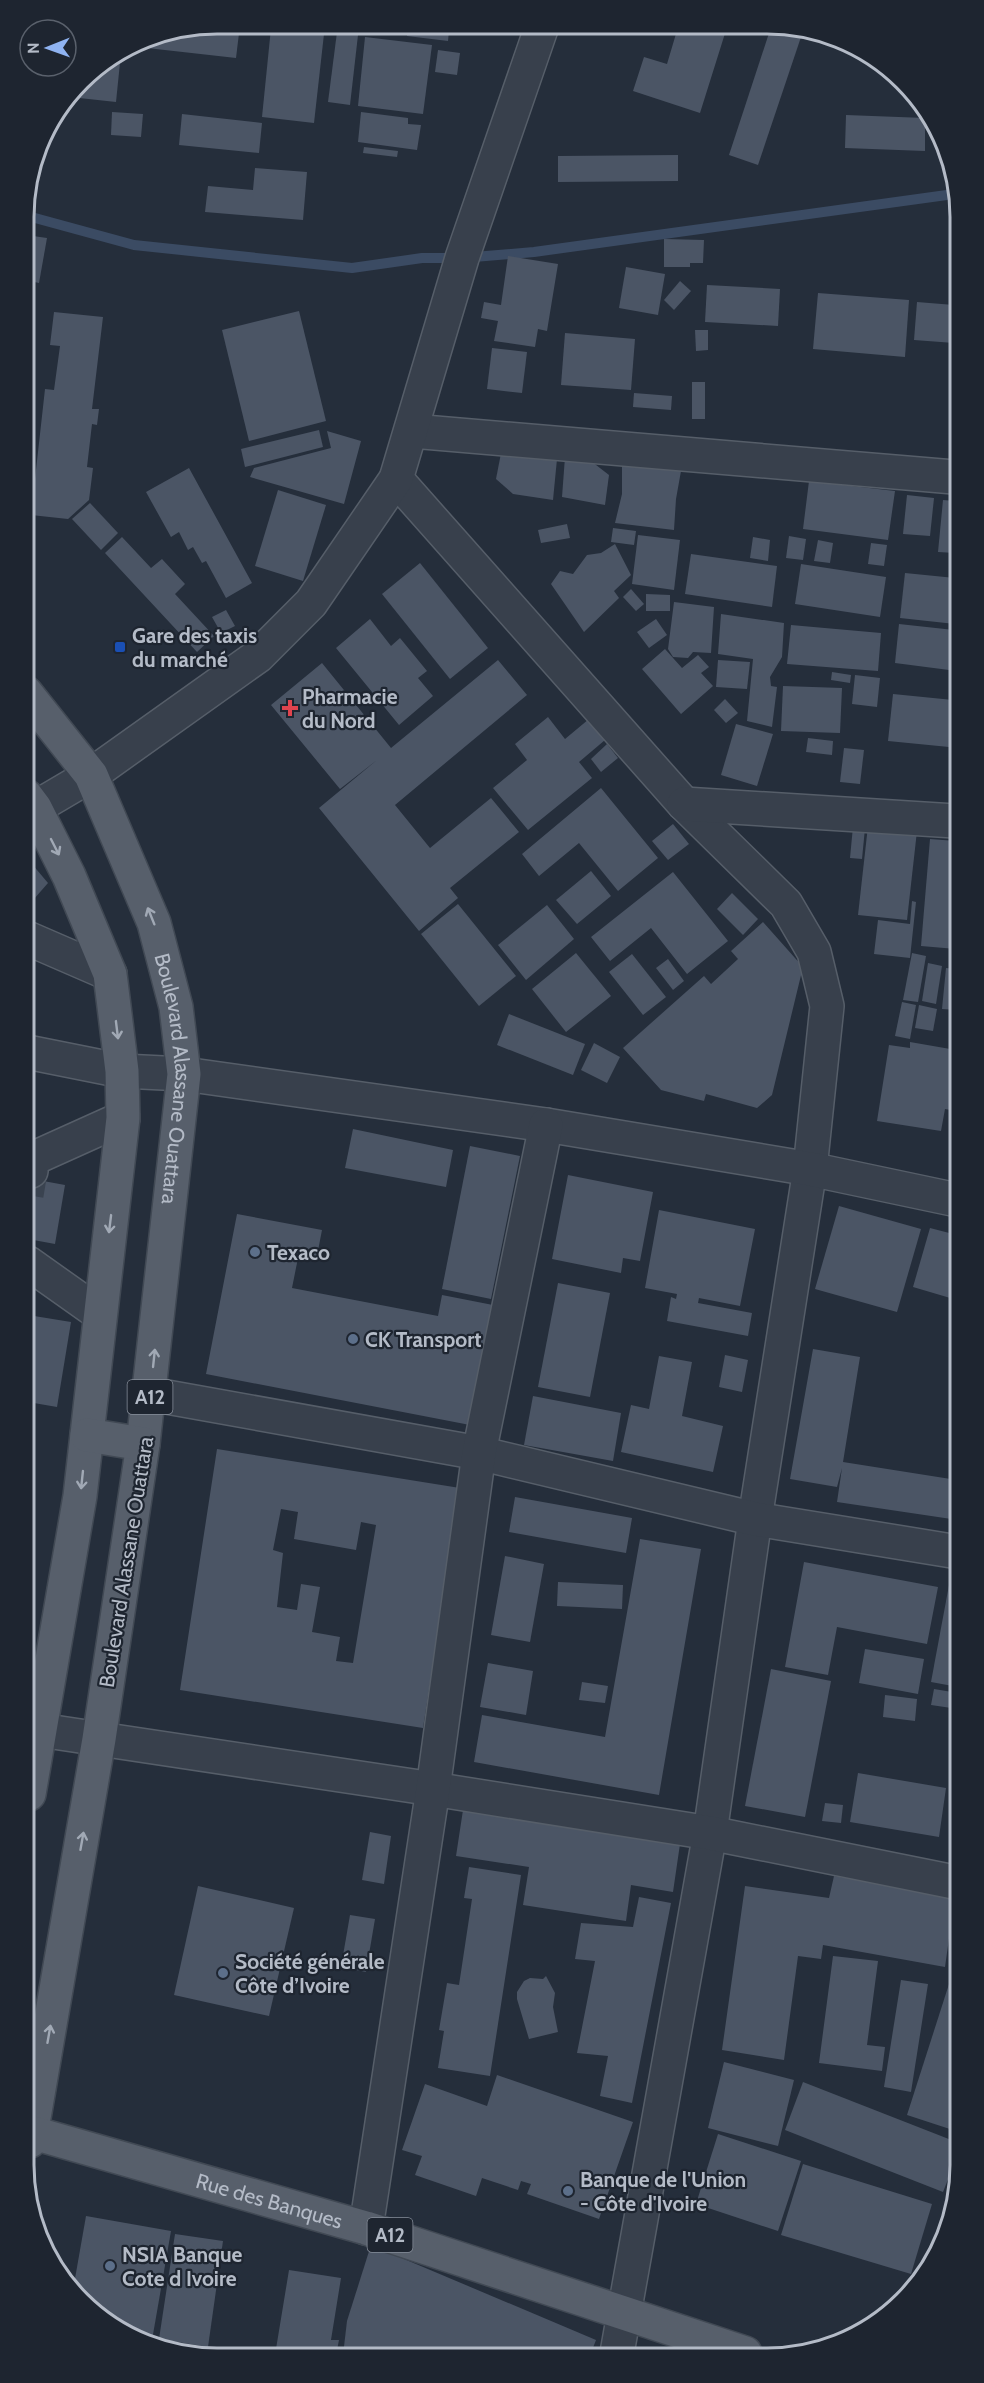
<svg xmlns="http://www.w3.org/2000/svg" width="984" height="2383" font-family="Cabin,sans-serif">
  <rect width="100%" height="100%" fill="#252e3b"/>
  <g fill="none" stroke-linecap="round" stroke-linejoin="round">
    <path stroke="#3b4b63" stroke-width="10" d="M 24,215 L 134,245 L 352,268 L 422,258 L 462,258 L 534,252 L 954,194"/>
  </g>
  <g fill="#4b5565" fill-rule="evenodd">
    <path d="M 217,24 L 240,25 L 236,58 L 147,48 L 148,38 Z"/>
    <path d="M 408,26 L 449,31 L 448,41 L 407,36 Z"/>
    <path d="M 678,27 L 727,27 L 700,113 L 633,91 L 644,57 L 667,64 Z"/>
    <path d="M 771,27 L 801,37 L 758,165 L 729,155 Z"/>
    <path d="M 271,28 L 324,34 L 314,123 L 262,117 Z"/>
    <path d="M 337,32 L 358,35 L 350,105 L 328,102 Z"/>
    <path d="M 365,37 L 432,45 L 423,114 L 358,106 Z"/>
    <path d="M 438,50 L 460,53 L 457,75 L 435,72 Z"/>
    <path d="M 121,53 L 116,102 L 70,97 L 90,72 Z"/>
    <path d="M 112,112 L 143,114 L 141,137 L 111,135 Z"/>
    <path d="M 361,112 L 408,118 L 408,124 L 421,125 L 417,150 L 358,142 Z"/>
    <path d="M 182,114 L 262,123 L 259,153 L 179,145 Z"/>
    <path d="M 846,115 L 925,118 L 925,151 L 845,148 Z"/>
    <path d="M 364,147 L 398,151 L 397,157 L 363,153 Z"/>
    <path d="M 678,155 L 678,181 L 558,182 L 558,156 Z"/>
    <path d="M 255,168 L 307,172 L 303,220 L 205,212 L 208,186 L 253,190 Z"/>
    <path d="M 26,235 L 47,238 L 39,283 L 25,280 Z"/>
    <path d="M 664,239 L 704,240 L 703,263 L 690,263 L 690,267 L 664,267 Z"/>
    <path d="M 508,256 L 558,264 L 547,331 L 538,329 L 535,347 L 494,341 L 498,321 L 481,318 L 484,302 L 501,305 Z"/>
    <path d="M 626,267 L 665,274 L 658,315 L 619,308 Z"/>
    <path d="M 680,281 L 691,291 L 674,310 L 664,300 Z"/>
    <path d="M 707,285 L 780,289 L 778,326 L 705,322 Z"/>
    <path d="M 818,293 L 909,300 L 905,357 L 813,349 Z"/>
    <path d="M 917,302 L 954,305 L 954,343 L 914,340 Z"/>
    <path d="M 299,311 L 326,421 L 249,441 L 222,330 Z"/>
    <path d="M 54,312 L 103,317 L 92,409 L 99,409 L 97,425 L 92,424 L 87,467 L 93,468 L 89,500 L 68,519 L 31,515 L 45,389 L 54,390 L 60,346 L 50,345 Z"/>
    <path d="M 695,330 L 708,330 L 708,350 L 696,351 Z"/>
    <path d="M 565,333 L 635,339 L 631,390 L 561,385 Z"/>
    <path d="M 492,348 L 527,352 L 522,393 L 487,389 Z"/>
    <rect x="692" y="382" width="13" height="37"/>
    <path d="M 634,393 L 672,396 L 671,410 L 633,407 Z"/>
    <path d="M 319,430 L 323,447 L 245,467 L 241,449 Z"/>
    <path d="M 327,431 L 361,441 L 344,504 L 250,477 L 254,468 L 331,448 Z"/>
    <path d="M 502,448 L 557,459 L 553,500 L 513,494 L 496,479 Z"/>
    <path d="M 565,457 L 587,458 L 609,475 L 605,505 L 562,497 Z"/>
    <path d="M 622,465 L 681,471 L 676,499 L 674,530 L 615,523 L 622,494 Z"/>
    <path d="M 189,468 L 252,583 L 226,598 L 206,561 L 202,563 L 193,547 L 188,550 L 179,532 L 171,537 L 146,492 Z"/>
    <path d="M 809,481 L 895,491 L 888,540 L 803,529 Z"/>
    <path d="M 278,490 L 326,505 L 303,581 L 255,566 Z"/>
    <path d="M 907,495 L 934,498 L 930,536 L 903,534 Z"/>
    <path d="M 943,500 L 955,501 L 955,553 L 938,552 Z"/>
    <path d="M 90,503 L 118,533 L 101,550 L 72,519 Z"/>
    <path d="M 567,524 L 570,538 L 541,543 L 538,530 Z"/>
    <path d="M 613,528 L 636,531 L 634,545 L 611,542 Z"/>
    <path d="M 638,535 L 680,540 L 674,590 L 632,584 Z"/>
    <path d="M 789,536 L 806,539 L 803,560 L 786,558 Z"/>
    <path d="M 122,537 L 151,568 L 162,559 L 185,584 L 175,594 L 214,636 L 197,652 L 105,553 Z"/>
    <path d="M 753,537 L 770,540 L 768,561 L 750,558 Z"/>
    <path d="M 818,540 L 833,543 L 830,563 L 814,561 Z"/>
    <path d="M 871,543 L 887,545 L 884,566 L 868,564 Z"/>
    <path d="M 615,544 L 631,575 L 614,591 L 619,598 L 584,632 L 551,584 L 560,571 L 573,574 L 587,555 L 601,553 Z"/>
    <path d="M 691,554 L 777,566 L 772,607 L 685,594 Z"/>
    <path d="M 420,563 L 488,648 L 450,679 L 382,594 Z"/>
    <path d="M 801,564 L 886,577 L 880,617 L 795,604 Z"/>
    <path d="M 905,573 L 955,578 L 955,624 L 900,618 Z"/>
    <path d="M 631,589 L 644,604 L 636,611 L 623,597 Z"/>
    <path d="M 646,594 L 670,595 L 670,611 L 646,611 Z"/>
    <path d="M 674,602 L 714,607 L 711,653 L 693,652 L 688,658 L 673,657 L 668,649 Z"/>
    <path d="M 226,610 L 235,626 L 221,633 L 212,617 Z"/>
    <path d="M 721,614 L 784,623 L 782,657 L 770,677 L 771,686 L 777,687 L 772,727 L 747,721 L 753,659 L 718,654 Z"/>
    <path d="M 370,619 L 391,646 L 400,638 L 427,671 L 418,678 L 433,696 L 399,725 L 336,648 Z"/>
    <path d="M 656,619 L 667,635 L 649,648 L 637,632 Z"/>
    <path d="M 899,624 L 954,630 L 949,670 L 895,663 Z"/>
    <path d="M 791,625 L 881,633 L 878,671 L 787,664 Z"/>
    <path d="M 665,649 L 682,668 L 698,655 L 709,667 L 701,673 L 713,686 L 681,714 L 642,669 Z"/>
    <path d="M 498,660 L 527,695 L 395,805 L 430,848 L 491,798 L 519,832 L 450,888 L 458,898 L 419,931 L 319,808 L 377,760 L 340,789 L 271,705 L 322,663 L 391,748 Z"/>
    <path d="M 718,660 L 750,662 L 747,689 L 716,687 Z"/>
    <path d="M 832,672 L 851,675 L 850,683 L 831,680 Z"/>
    <path d="M 855,675 L 880,678 L 877,707 L 852,704 Z"/>
    <path d="M 783,686 L 842,688 L 840,733 L 781,731 Z"/>
    <path d="M 893,694 L 953,700 L 949,747 L 888,741 Z"/>
    <path d="M 725,699 L 738,713 L 726,723 L 714,710 Z"/>
    <path d="M 548,717 L 565,739 L 589,719 L 605,740 L 579,762 L 592,778 L 528,830 L 493,788 L 527,760 L 515,744 Z"/>
    <path d="M 736,724 L 773,734 L 757,786 L 721,775 Z"/>
    <path d="M 808,738 L 833,741 L 832,755 L 806,752 Z"/>
    <path d="M 607,744 L 618,758 L 601,772 L 591,759 Z"/>
    <path d="M 844,748 L 864,750 L 860,784 L 840,782 Z"/>
    <path d="M 601,788 L 658,858 L 618,891 L 579,843 L 539,876 L 522,854 Z"/>
    <path d="M 854,816 L 866,818 L 862,859 L 850,858 Z"/>
    <path d="M 869,817 L 918,822 L 907,920 L 858,915 Z"/>
    <path d="M 673,824 L 689,844 L 668,860 L 652,841 Z"/>
    <path d="M 930,839 L 956,841 L 956,949 L 921,946 Z"/>
    <path d="M 26,857 L 48,883 L 27,907 L 26,863 Z"/>
    <path d="M 591,871 L 611,896 L 577,924 L 556,900 Z"/>
    <path d="M 673,872 L 728,941 L 687,974 L 651,928 L 610,961 L 591,937 Z"/>
    <path d="M 732,893 L 758,919 L 743,935 L 717,909 Z"/>
    <path d="M 912,901 L 916,902 L 910,958 L 874,954 L 878,920 L 910,924 Z"/>
    <path d="M 458,904 L 516,976 L 479,1006 L 421,934 Z"/>
    <path d="M 547,905 L 574,939 L 526,980 L 498,945 Z"/>
    <path d="M 763,922 L 803,967 L 772,1095 L 757,1108 L 706,1094 L 704,1101 L 661,1090 L 623,1048 L 704,976 L 711,984 L 738,959 L 731,951 Z"/>
    <path d="M 576,953 L 611,996 L 566,1032 L 532,989 Z"/>
    <path d="M 912,953 L 926,956 L 918,1002 L 903,1000 Z"/>
    <path d="M 632,954 L 666,997 L 643,1015 L 609,972 Z"/>
    <path d="M 668,959 L 684,981 L 673,990 L 656,968 Z"/>
    <path d="M 928,963 L 942,966 L 936,1004 L 922,1001 Z"/>
    <path d="M 946,968 L 956,969 L 956,1010 L 942,1009 Z"/>
    <path d="M 902,1002 L 916,1005 L 910,1039 L 895,1036 Z"/>
    <path d="M 919,1005 L 937,1009 L 933,1031 L 915,1028 Z"/>
    <path d="M 509,1014 L 585,1044 L 573,1075 L 497,1045 Z"/>
    <path d="M 910,1042 L 956,1050 L 956,1111 L 945,1109 L 941,1131 L 877,1121 L 889,1045 L 910,1048 Z"/>
    <path d="M 594,1043 L 620,1057 L 607,1083 L 581,1070 Z"/>
    <path d="M 353,1129 L 453,1150 L 446,1187 L 345,1168 Z"/>
    <path d="M 470,1146 L 520,1156 L 491,1299 L 442,1289 Z"/>
    <path d="M 568,1175 L 653,1192 L 640,1261 L 623,1258 L 621,1273 L 552,1259 Z"/>
    <path d="M 27,1178 L 65,1185 L 55,1244 L 28,1239 Z"/>
    <path d="M 839,1206 L 921,1229 L 897,1312 L 815,1289 Z"/>
    <path d="M 659,1210 L 755,1229 L 740,1306 L 699,1298 L 698,1303 L 752,1313 L 748,1336 L 667,1321 L 671,1297 L 676,1299 L 677,1294 L 645,1288 Z"/>
    <path d="M 237,1214 L 322,1230 L 316,1261 L 298,1258 L 292,1288 L 438,1316 L 442,1295 L 493,1305 L 470,1425 L 206,1374 Z"/>
    <path d="M 930,1228 L 957,1235 L 957,1300 L 913,1287 Z"/>
    <path d="M 558,1283 L 610,1293 L 590,1397 L 538,1387 Z"/>
    <path d="M 28,1315 L 71,1322 L 57,1407 L 28,1402 Z"/>
    <path d="M 813,1349 L 860,1357 L 843,1462 L 957,1480 L 958,1520 L 837,1502 L 842,1468 L 837,1487 L 790,1479 Z"/>
    <path d="M 725,1355 L 748,1360 L 742,1392 L 719,1387 Z"/>
    <path d="M 659,1356 L 692,1362 L 682,1416 L 723,1426 L 713,1472 L 621,1452 L 631,1405 L 649,1409 Z"/>
    <path d="M 533,1396 L 621,1413 L 613,1461 L 524,1445 Z"/>
    <path d="M 217,1449 L 460,1488 L 423,1728 L 180,1690 ZM 281,1509 L 298,1512 L 294,1539 L 356,1550 L 361,1522 L 376,1525 L 353,1663 L 336,1661 L 340,1637 L 312,1632 L 320,1587 L 301,1584 L 297,1610 L 277,1607 L 283,1553 L 273,1550 Z"/>
    <path d="M 515,1497 L 632,1518 L 626,1553 L 509,1532 Z"/>
    <path d="M 640,1539 L 701,1549 L 659,1795 L 474,1762 L 482,1715 L 605,1737 Z"/>
    <path d="M 505,1556 L 544,1564 L 530,1642 L 491,1635 Z"/>
    <path d="M 804,1562 L 938,1587 L 927,1644 L 837,1627 L 828,1675 L 785,1667 Z"/>
    <path d="M 558,1582 L 623,1585 L 622,1609 L 557,1606 Z"/>
    <path d="M 949,1585 L 958,1587 L 958,1687 L 931,1682 Z"/>
    <path d="M 865,1649 L 924,1659 L 918,1694 L 859,1683 Z"/>
    <path d="M 488,1663 L 533,1671 L 526,1715 L 480,1707 Z"/>
    <path d="M 771,1669 L 831,1681 L 805,1817 L 745,1806 Z"/>
    <path d="M 582,1682 L 608,1686 L 605,1703 L 579,1700 Z"/>
    <path d="M 934,1689 L 958,1693 L 958,1709 L 931,1705 Z"/>
    <path d="M 885,1695 L 917,1699 L 915,1721 L 883,1717 Z"/>
    <path d="M 858,1773 L 946,1788 L 939,1837 L 850,1822 Z"/>
    <path d="M 825,1803 L 843,1805 L 841,1823 L 822,1821 Z"/>
    <path d="M 463,1810 L 680,1844 L 673,1892 L 631,1885 L 626,1921 L 523,1905 L 529,1867 L 456,1856 Z"/>
    <path d="M 370,1832 L 391,1836 L 384,1884 L 362,1880 Z"/>
    <path d="M 469,1867 L 521,1875 L 490,2076 L 438,2068 L 444,2031 L 439,2030 L 447,1983 L 459,1985 L 472,1899 L 464,1898 Z"/>
    <path d="M 834,1876 L 955,1896 L 945,1967 L 823,1945 L 821,1959 L 798,1956 L 784,2060 L 722,2050 L 745,1886 L 829,1898 Z"/>
    <path d="M 198,1886 L 294,1908 L 269,2016 L 174,1995 Z"/>
    <path d="M 639,1897 L 671,1903 L 632,2103 L 600,2096 L 608,2056 L 577,2053 L 595,1961 L 575,1959 L 581,1923 L 633,1927 Z"/>
    <path d="M 350,1915 L 375,1919 L 366,1972 L 341,1967 Z"/>
    <path d="M 833,1956 L 878,1961 L 867,2045 L 885,2047 L 882,2071 L 819,2063 Z"/>
    <path d="M 958,1956 L 959,1956 L 959,2132 L 907,2115 Z"/>
    <path d="M 546,1976 L 555,1993 L 553,2007 L 558,2032 L 529,2039 L 517,1999 L 517,1992 L 524,1981 L 530,1978 L 543,1979 Z"/>
    <path d="M 901,1980 L 928,1984 L 911,2092 L 884,2087 Z"/>
    <path d="M 724,2062 L 794,2080 L 778,2146 L 708,2128 Z"/>
    <path d="M 497,2075 L 633,2122 L 599,2219 L 527,2194 L 531,2184 L 521,2181 L 518,2190 L 482,2178 L 476,2196 L 415,2175 L 422,2156 L 402,2150 L 425,2084 L 487,2106 Z"/>
    <path d="M 803,2082 L 959,2143 L 960,2149 L 943,2192 L 785,2130 Z"/>
    <path d="M 718,2134 L 801,2161 L 778,2231 L 696,2204 Z"/>
    <path d="M 803,2164 L 932,2204 L 911,2274 L 781,2235 Z"/>
    <path d="M 86,2216 L 171,2231 L 151,2346 L 132,2339 L 81,2303 L 73,2290 Z"/>
    <path d="M 175,2234 L 223,2241 L 208,2347 L 159,2339 Z"/>
    <path d="M 371,2245 L 596,2340 L 591,2353 L 343,2355 L 347,2321 Z"/>
    <path d="M 289,2270 L 341,2278 L 331,2340 L 339,2340 L 336,2355 L 258,2355 L 260,2348 L 276,2349 Z"/>
  </g>
  <g fill="none" stroke-linecap="round" stroke-linejoin="round">
    <path stroke="#3a4350" stroke-width="33" stroke-dasharray="33 16" stroke-linecap="butt" d="M 27,1195 L 31,1171"/>
    <g stroke="#565e69" stroke-width="36">
      <g id="minor">
        <path d="M 412,431 L 954,477"/>
        <path d="M 396,479 L 684,804 L 786,904 L 814,952 L 827,1006 L 810,1169 L 755,1519 L 710,1833 L 617,2353"/>
        <path d="M 684,804 L 955,821"/>
        <path d="M 35,808 L 91,775 L 258,656 L 311,603 L 396,479 L 462,258 L 542,26"/>
        <path d="M 27,938 L 110,974"/>
        <path d="M 27,1052 L 122,1071 L 184,1074 L 546,1125 L 810,1169 L 957,1200"/>
        <path d="M 31,1171 L 32,1159 L 123,1118"/>
        <path d="M 28,1263 L 100,1314"/>
        <path d="M 150,1394 L 479,1453 L 755,1519 L 958,1552"/>
        <path d="M 40,1730 L 433,1789 L 710,1833 L 959,1883"/>
        <path d="M 366,2228 L 433,1789 L 479,1453 L 546,1125"/>
      </g>
    </g>
    <g stroke="#414954" stroke-width="36">
      <g id="major">
        <path id="s1" d="M 26,693 L 91,775 L 154,923 L 176,1007 L 184,1074 L 143,1444 L 99,1739 L 30,2141"/>
        <path d="M 26,796 L 35,808 L 69,876 L 110,974 L 122,1071 L 123,1118 L 80,1496 L 29,1794"/>
        <path d="M 87,1435 L 143,1444"/>
        <path id="s2" d="M 30,2132 L 366,2228 L 745,2353"/>
      </g>
    </g>
    <use href="#minor" stroke="#38404c" stroke-width="33"/>
    <use href="#major" stroke="#575f6b" stroke-width="33"/>
  </g>
  <defs><path id="oneway-shaft" d="M-6 0H5M1.5-3L5.5 0L1.5 3" fill="none" stroke-width="1.6" stroke-linecap="round" stroke-linejoin="round" transform="scale(1.5)"/></defs>
  <g stroke="#a1a9b5">
    <use href="#oneway-shaft" transform="translate(55 847) rotate(63)"/>
    <use href="#oneway-shaft" transform="translate(151 916) rotate(-112)"/>
    <use href="#oneway-shaft" transform="translate(117 1030) rotate(83)"/>
    <use href="#oneway-shaft" transform="translate(110 1224) rotate(97)"/>
    <use href="#oneway-shaft" transform="translate(154 1358) rotate(-84)"/>
    <use href="#oneway-shaft" transform="translate(82 1480) rotate(96)"/>
    <use href="#oneway-shaft" transform="translate(82 1841) rotate(-80)"/>
    <use href="#oneway-shaft" transform="translate(49 2034) rotate(-80)"/>
  </g>
  <rect fill="#1a4fb4" stroke="#1e2530" stroke-width="2" x="114" y="641" width="12" height="12" rx="3"/>
  <path fill="#e0444e" stroke="#1e2530" stroke-width="2" d="M287 699h6v6h6v6h-6v6h-6v-6h-6v-6h6z"/>
  <g fill="#5c6f8a" stroke="#1e2530" stroke-width="2">
    <circle cx="255" cy="1252" r="6"/>
    <circle cx="353" cy="1339" r="6"/>
    <circle cx="223" cy="1973" r="6"/>
    <circle cx="568" cy="2191" r="6"/>
    <circle cx="110" cy="2266" r="6"/>
  </g>
  <g text-anchor="middle" dominant-baseline="central" stroke-width="4.5" stroke-linejoin="round" paint-order="stroke">
    <g fill="#1e2530" stroke="#878e9a" stroke-width="1.5">
      <rect x="127.5" y="1380" width="45" height="34" rx="4.5"/>
      <rect x="367.5" y="2218" width="45" height="34" rx="4.5"/>
    </g>
    <g font-size="20" font-weight="bold" fill="#b4bbc7">
      <text x="150" y="1397">A12</text>
      <text x="390" y="2235">A12</text>
    </g>
    <g font-size="21" font-weight="bold" fill="#b4bbc7" stroke="#1e2530" text-anchor="start">
      <text x="132" y="635">Gare des taxis<tspan x="132" dy="24">du marché</tspan></text>
      <text x="302" y="696">Pharmacie<tspan x="302" dy="24">du Nord</tspan></text>
      <text x="267" y="1252">Texaco</text>
      <text x="365" y="1339">CK Transport</text>
      <text x="235" y="1961">Société générale<tspan x="235" dy="24">Côte d’Ivoire</tspan></text>
      <text x="580" y="2179">Banque de l'Union<tspan x="580" dy="24">- Côte d'Ivoire</tspan></text>
      <text x="122" y="2254">NSIA Banque<tspan x="122" dy="24">Cote d Ivoire</tspan></text>
    </g>
    <g font-size="21" fill="#b4bbc7" stroke="#1e2530">
      <text stroke="none"><textPath href="#s1" startOffset="424">Boulevard Alassane Ouattara</textPath></text>
      <text transform="translate(126 1562) rotate(-81)">Boulevard Alassane Ouattara</text>
      <text stroke="none"><textPath href="#s2" startOffset="249">Rue des Banques</textPath></text>
    </g>
  </g>
  <path d="M0 0H984V2383H0ZM217 34H767A183 183 0 0 1 950 217V2165A183 183 0 0 1 767 2348H217A183 183 0 0 1 34 2165V217A183 183 0 0 1 217 34Z" fill="#1e2530" fill-rule="evenodd"/>
  <path fill="none" stroke="#b4bbc7" stroke-width="3" d="M217 34H767A183 183 0 0 1 950 217V2165A183 183 0 0 1 767 2348H217A183 183 0 0 1 34 2165V217A183 183 0 0 1 217 34Z"/>
  <g transform="translate(48 48) rotate(269)"><circle r="28" fill="#1e2530" stroke="#5a616c" stroke-width="1.5"/>
  <path d="M0-4.5L10 22L0 15L-10 22Z" fill="#8fb3f1"/>
  <text y="-9" font-size="16" font-weight="bold" text-anchor="middle" fill="#b4bbc7">N</text>
  </g>
</svg>
